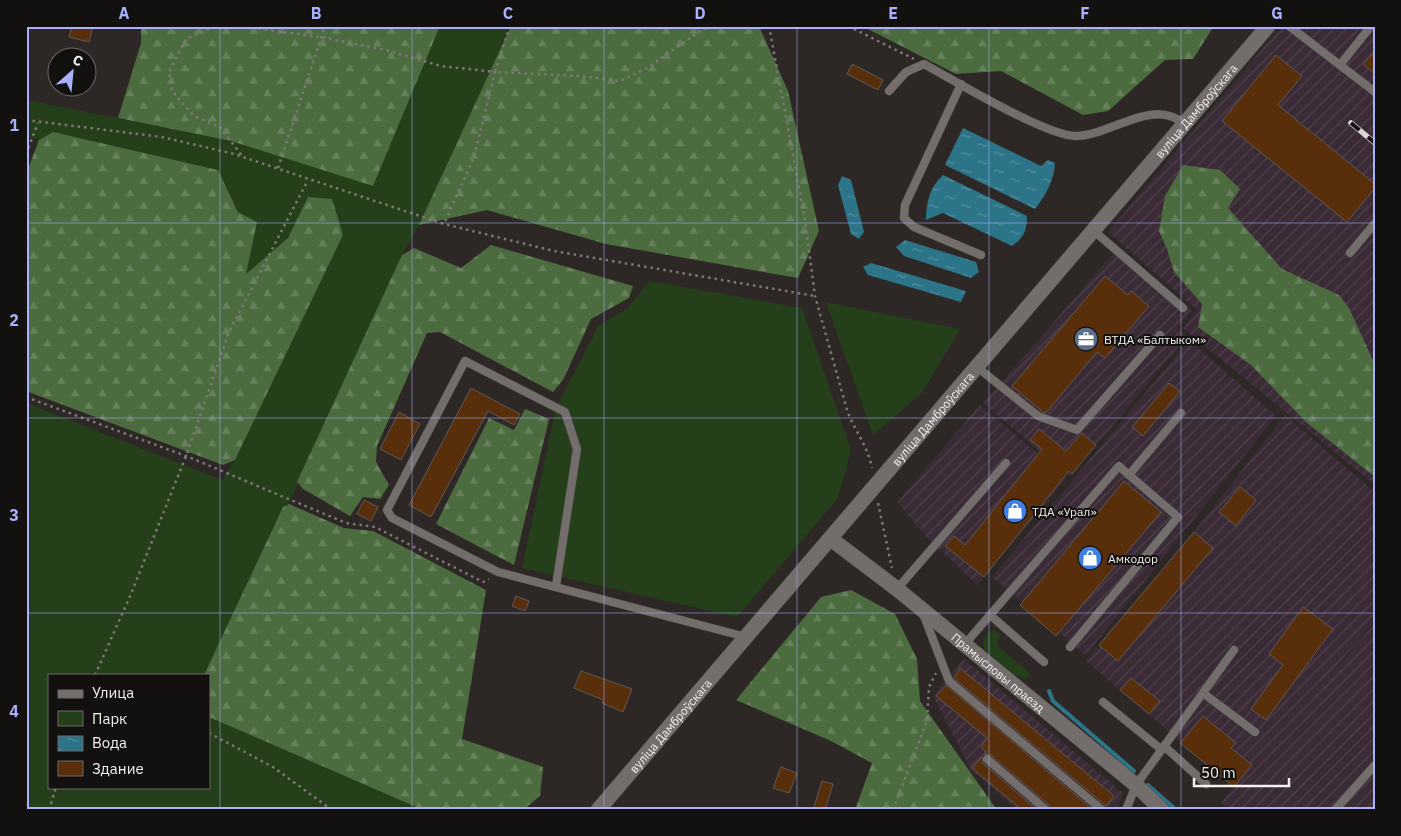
<svg xmlns="http://www.w3.org/2000/svg" width="1401" height="836" font-family="'IBM Plex Sans',sans-serif">
  <defs>
    <pattern id="industrial-furrows" width="10" height="10" patternUnits="userSpaceOnUse" patternTransform="scale(1.25)"><rect width="10" height="10" fill="#3b2b36"/><path d="M-1 1l2-2M0 10L10 0M9 11l2-2" fill="none" stroke="#4e404a"/></pattern>
    <pattern id="forest-firs" width="22" height="20" patternUnits="userSpaceOnUse" patternTransform="scale(1.25)"><rect width="22" height="20" fill="#4c6c40"/><path d="M5 1l3.5 6h-7zM16 11l3.5 6h-7z" fill="#66815c"/></pattern>
    <pattern id="water-ripples" width="26" height="14" patternUnits="userSpaceOnUse" patternTransform="scale(1.25)"><rect width="26" height="14" fill="#2c7488"/><path d="M2 4q2-2 4 0t4 0M15 11q2-2 4 0t4 0" fill="none" stroke="#558f9f"/></pattern>
  </defs>
  <rect width="100%" height="100%" fill="#2d2825"/>
  <g fill="url(#industrial-furrows)">
    <path d="M 1278,26 L 1375,26 L 1375,485 L 1183,328 L 1197,310 L 1108,232 L 1278,30 Z"/>
    <path d="M 1119,247 L 1192,311 L 1177,328 L 1187,336 L 1070,477 L 983,403 Z"/>
    <path d="M 1189,340 L 1276,416 L 1086,655 L 992,577 Z"/>
    <path d="M 980,405 L 1067,478 L 977,585 L 926,536 L 897,502 Z"/>
    <path d="M 1285,415 L 1375,492 L 1375,621 L 1288,723 L 1375,623 L 1375,810 L 1229,810 L 1221,803 L 1234,787 L 1086,661 L 1194,532 Z"/>
    <path d="M 964,659 L 1123,793 L 1117,810 L 1018,810 L 971,770 L 933,696 Z"/>
  </g>
  <g fill="#253f1a">
    <path d="M 440,26 L 511,26 L 419,225 L 402,255 L 289,504 L 283,507 L 204,675 L 49,675 L 49,787 L 209,787 L 209,717 L 423,810 L 26,810 L 26,403 L 222,480 L 235,460 L 343,235 L 337,219 L 308,197 L 288,238 L 246,274 L 239,212 L 218,170 L 53,132 L 39,140 L 26,136 L 26,100 L 231,141 L 373,186 Z"/>
    <path d="M 649,281 L 802,308 L 851,450 L 838,498 L 737,617 L 522,568 L 556,408 L 599,325 L 627,309 Z"/>
    <path d="M 826,302 L 960,329 L 922,393 L 873,435 Z"/>
    <path d="M 994,630 L 1000,634 L 997,645 L 1031,674 L 1026,679 L 1010,673 L 984,649 L 983,643 L 986,634 Z"/>
  </g>
  <g fill="url(#forest-firs)">
    <path d="M 141,26 L 440,26 L 373,186 L 231,141 L 118,118 L 141,43 Z"/>
    <path d="M 511,26 L 759,26 L 788,91 L 819,231 L 798,278 L 606,244 L 487,210 L 419,225 Z"/>
    <path d="M 862,26 L 1214,26 L 1193,59 L 1165,60 L 1108,111 L 1083,115 L 1001,71 L 956,74 Z"/>
    <path d="M 53,132 L 218,170 L 238,212 L 257,222 L 246,274 L 288,238 L 308,197 L 332,199 L 343,235 L 235,460 L 223,465 L 26,391 L 26,174 L 39,140 Z"/>
    <path d="M 1183,165 L 1220,170 L 1240,189 L 1228,208 L 1282,269 L 1339,295 L 1349,308 L 1375,365 L 1375,477 L 1306,422 L 1251,365 L 1198,327 L 1202,304 L 1174,272 L 1167,249 L 1159,231 L 1165,196 Z"/>
    <path d="M 491,245 L 633,286 L 629,298 L 591,319 L 563,380 L 553,392 L 440,332 L 427,333 L 377,446 L 376,462 L 389,485 L 380,499 L 363,497 L 350,516 L 303,489 L 297,482 L 402,255 L 414,248 L 461,268 Z"/>
    <path d="M 525,409 L 549,419 L 514,565 L 436,524 L 489,418 L 514,430 Z"/>
    <path d="M 289,504 L 344,528 L 373,531 L 486,590 L 462,739 L 543,767 L 540,796 L 523,810 L 423,810 L 209,717 L 209,675 L 204,675 L 283,507 Z"/>
    <path d="M 851,590 L 895,614 L 917,659 L 920,701 L 997,810 L 855,810 L 872,763 L 831,741 L 736,700 L 821,597 Z"/>
  </g>
  <g fill="url(#water-ripples)">
    <path d="M 963,128 L 1041,166 L 1048,160 L 1055,163 C 1054,180 1046,195 1035,209 L 945,165 Z"/>
    <path d="M 943,175 L 1027,216 C 1027,230 1024,238 1012,246 L 943,213 L 926,220 C 926,202 930,187 943,175 Z"/>
    <path d="M 842,176 L 851,180 L 864,232 L 859,239 L 851,234 L 838,185 Z"/>
    <path d="M 905,240 L 976,262 L 979,272 L 971,278 L 904,256 L 896,247 Z"/>
    <path d="M 871,263 L 966,291 L 961,302 L 868,275 L 863,267 Z"/>
  </g>
  <g fill="none" stroke-linecap="round" stroke-linejoin="round">
    <g stroke="#2c7488" stroke-width="4">
      <path d="M 1049,691 L 1053,701 L 1134,771"/>
      <path d="M 1148,785 L 1176,810"/>
    </g>
  </g>
  <g fill="#592f0b" stroke="#5e5956">
    <path d="M 72,26 L 93,26 L 89,42 L 69,37 Z"/>
    <path d="M 1375,51 L 1375,74 L 1363,64 Z"/>
    <path d="M 1276,55 L 1302,76 L 1278,105 L 1375,184 L 1375,188 L 1347,222 L 1222,121 Z"/>
    <path d="M 852,64 L 883,80 L 878,90 L 847,74 Z"/>
    <path d="M 1105,276 L 1128,295 L 1131,291 L 1149,306 L 1105,358 L 1097,352 L 1046,413 L 1043,412 L 1012,386 Z"/>
    <path d="M 1169,383 L 1180,391 L 1143,436 L 1132,427 Z"/>
    <path d="M 471,388 L 520,414 L 514,425 L 488,411 L 431,517 L 409,505 Z"/>
    <path d="M 399,412 L 420,424 L 401,460 L 380,449 Z"/>
    <path d="M 1039,429 L 1066,451 L 1082,433 L 1096,445 L 1072,474 L 1069,471 L 984,577 L 945,546 L 954,536 L 965,545 L 1042,449 L 1030,440 Z"/>
    <path d="M 1124,481 L 1161,512 L 1056,636 L 1020,605 Z"/>
    <path d="M 1240,487 L 1256,500 L 1236,526 L 1219,512 Z"/>
    <path d="M 364,500 L 378,507 L 371,521 L 357,514 Z"/>
    <path d="M 1194,532 L 1213,548 L 1118,661 L 1099,645 Z"/>
    <path d="M 516,596 L 529,601 L 525,611 L 512,606 Z"/>
    <path d="M 1303,607 L 1333,629 L 1266,720 L 1251,709 L 1283,665 L 1269,654 Z"/>
    <path d="M 960,668 L 1114,796 L 1106,806 L 954,678 Z"/>
    <path d="M 581,671 L 632,689 L 623,712 L 602,703 L 603,700 L 574,688 Z"/>
    <path d="M 1131,678 L 1160,701 L 1149,714 L 1120,690 Z"/>
    <path d="M 946,685 L 1093,810 L 1051,810 L 1050,806 L 991,755 L 984,754 L 986,752 L 981,747 L 987,738 L 936,696 Z"/>
    <path d="M 1203,716 L 1236,743 L 1231,748 L 1252,765 L 1234,787 L 1180,743 Z"/>
    <path d="M 982,757 L 983,763 L 1037,810 L 1022,810 L 972,768 Z"/>
    <path d="M 781,767 L 797,773 L 789,793 L 773,788 Z"/>
    <path d="M 822,781 L 833,784 L 825,810 L 814,807 Z"/>
  </g>
  <g fill="none" stroke-linecap="round" stroke-linejoin="round">
    <g stroke="#4a4744" stroke-width="9">
      <g id="lane">
        <path d="M 1289,26 L 1375,92"/>
        <path d="M 1340,65 L 1371,26"/>
        <path d="M 961,84 L 905,205 L 904,218 L 914,227 L 981,255"/>
        <path d="M 889,91 L 906,72 L 924,64 C 955,81 1046,136 1076,136 C 1113,135 1151,97 1185,124"/>
        <path d="M 1094,231 L 1183,308"/>
        <path d="M 1350,253 L 1375,223"/>
        <path d="M 977,367 L 1038,416 L 1077,430 L 1160,335"/>
        <path d="M 556,586 L 577,449 L 565,412 L 465,361 L 387,510 L 392,518 L 498,572 L 746,637"/>
        <path d="M 897,589 L 1006,463"/>
        <path d="M 990,615 L 1044,662"/>
        <path d="M 924,616 L 949,681 L 1102,810"/>
        <path d="M 965,644 L 1119,466 L 1129,475 L 1181,413"/>
        <path d="M 1070,647 L 1178,517 L 1129,475"/>
        <path d="M 1203,693 L 1255,732"/>
        <path d="M 1103,702 L 1162,750"/>
        <path d="M 1164,746 L 1206,784"/>
        <path d="M 987,759 L 1046,810"/>
        <path d="M 1126,810 L 1136,785 L 1234,650"/>
        <path d="M 1335,810 L 1375,765"/>
      </g>
    </g>
    <g stroke="#4a4744" stroke-width="16">
      <g id="street">
        <path id="s1" d="M 831,539 L 897,589 L 1136,785 L 1162,810"/>
        <path id="s2" d="M 598,810 L 1268,26"/>
      </g>
    </g>
    <g stroke="#7d7876" stroke-width="2.5" stroke-dasharray="2.5 4" stroke-linecap="butt">
      <path d="M 215,26 L 186,39 L 169,72 L 172,91 L 194,116 L 220,127 L 242,156"/>
      <path d="M 239,26 L 321,37 L 386,50 L 441,66 L 495,72 L 474,157 L 444,224"/>
      <path d="M 510,26 L 495,72 L 580,76 L 620,81 L 647,68 L 703,29 L 721,26"/>
      <path d="M 769,26 L 805,220 L 815,296 L 847,410 C 854,430 868,446 872,468"/>
      <path d="M 848,26 L 914,59"/>
      <path d="M 26,120 L 162,137 L 234,154 L 444,224 L 554,251 L 815,296"/>
      <path d="M 26,154 L 38,123"/>
      <path d="M 278,168 L 325,26"/>
      <path d="M 26,397 L 186,456 L 346,523 L 375,527 L 483,582 L 489,579"/>
      <path d="M 878,503 L 892,568"/>
      <path d="M 95,675 L 131,594 L 186,456 L 229,332 L 308,180"/>
      <path d="M 209,733 L 273,767 L 332,810"/>
      <path d="M 49,810 L 56,787"/>
      <path d="M 893,810 L 927,721 L 929,687 L 936,673"/>
    </g>
    <use href="#lane" stroke="#736e6b" stroke-width="8"/>
    <use href="#street" stroke="#736e6b" stroke-width="15"/>
    <g stroke="#d9d6d4" stroke-width="5.5">
      <path id="rail" d="M 1351,123 L 1375,143"/>
    </g>
    <use href="#rail" stroke="#131110" stroke-width="4" stroke-dasharray="11" stroke-linecap="butt"/>
  </g>
  <path fill="none" stroke="#a9b0fc" stroke-width="1" stroke-opacity="0.55" d="M 220,26 L 220,810M 412,26 L 412,810M 604,26 L 604,810M 797,26 L 797,810M 989,26 L 989,810M 1181,26 L 1181,810M 26,223 L 1375,223M 26,418 L 1375,418M 26,613 L 1375,613"/>
  <defs>
    <g id="office-disc" transform="scale(1.25)"><circle r="9.5" fill="#5c6f8a" stroke="#131110"/><path d="M-6-3h4V-5.5h4V-3h4V5H-6ZM-1-4.5V-3h2v-1.5ZM-6 0V1H6V0Z" fill="#fff"/></g>
    <g id="shop-disc" transform="scale(1.25)"><circle r="9.5" fill="#3f7fe0" stroke="#131110"/><path d="M-5-2.5h2.3a2.7 3.5 0 0 1 5.4 0H5L5.5 6h-11ZM-1.5-2.5h3a1.5 2.3 0 0 0-3 0Z" fill="#fff"/></g>
  </defs>
  <g fill-rule="evenodd">
    <use href="#office-disc" x="1086" y="339"/>
    <use href="#shop-disc" x="1015" y="511"/>
    <use href="#shop-disc" x="1090" y="558"/>
  </g>
  <g text-anchor="middle" dominant-baseline="central" stroke-width="4" stroke-linejoin="round" paint-order="stroke">
    <g font-size="12" fill="#f3f0ee" stroke="#131110">
      <text stroke="none"><textPath href="#s2" startOffset="920">вуліца Дамброўскага</textPath></text>
      <text stroke="none"><textPath href="#s2" startOffset="515">вуліца Дамброўскага</textPath></text>
      <text stroke="none"><textPath href="#s1" startOffset="214">Прамысловы праезд</textPath></text>
      <text stroke="none"><textPath href="#s2" startOffset="111">вуліца Дамброўскага</textPath></text>
    </g>
    <g font-size="12" fill="#f3f0ee" stroke="#131110" text-anchor="start">
      <text x="1104" y="339">ВТДА «Балтыком»</text>
      <text x="1032" y="511">ТДА «Урал»</text>
      <text x="1108" y="558">Амкодор</text>
    </g>
  </g>
  <rect width="1401" height="836" fill="none" stroke="#131110" stroke-width="55"/>
  <rect x="48" y="674" width="162" height="115" fill="#131110" stroke="#6d6a69"/>
  <rect x="58" y="690" width="25" height="8" fill="#736e6b" stroke="#6d6a69"/>
  <text x="92" y="698" font-size="15" fill="#f3f0ee">Улица</text>
  <rect x="58" y="711" width="25" height="15" fill="#253f1a" stroke="#6d6a69"/>
  <text x="92" y="724" font-size="15" fill="#f3f0ee">Парк</text>
  <rect x="58" y="736" width="25" height="15" fill="url(#water-ripples)" stroke="#6d6a69"/>
  <text x="92" y="748" font-size="15" fill="#f3f0ee">Вода</text>
  <rect x="58" y="761" width="25" height="15" fill="#592f0b" stroke="#6d6a69"/>
  <text x="92" y="774" font-size="15" fill="#f3f0ee">Здание</text>
  <g transform="translate(72 72) rotate(27)"><circle r="24" fill="#131110" stroke="#6d6a69"/>
  <path d="M0-4L9 19L0 12L-9 19Z" fill="#a9b0fc"/>
  <text y="-8" font-size="14" font-weight="bold" text-anchor="middle" fill="#f3f0ee">С</text>
  </g>
  <path d="M1194 778v8h95v-8" fill="none" stroke="#f3f0ee" stroke-width="2.5"/>
  <text x="1201" y="778" font-size="15" fill="#f3f0ee" stroke="#131110" stroke-width="4" paint-order="stroke">50 m</text>
  <rect x="28" y="28" width="1346" height="780" fill="none" stroke="#a9b0fc" stroke-width="2"/>
  <g font-size="16" text-anchor="middle" font-weight="bold" fill="#a9b0fc">
    <text x="124" y="19">A</text>
    <text x="316" y="19">B</text>
    <text x="508" y="19">C</text>
    <text x="700" y="19">D</text>
    <text x="893" y="19">E</text>
    <text x="1085" y="19">F</text>
    <text x="1277" y="19">G</text>
    <text x="14" y="131">1</text>
    <text x="14" y="326">2</text>
    <text x="14" y="521">3</text>
    <text x="14" y="717">4</text>
  </g>
</svg>
